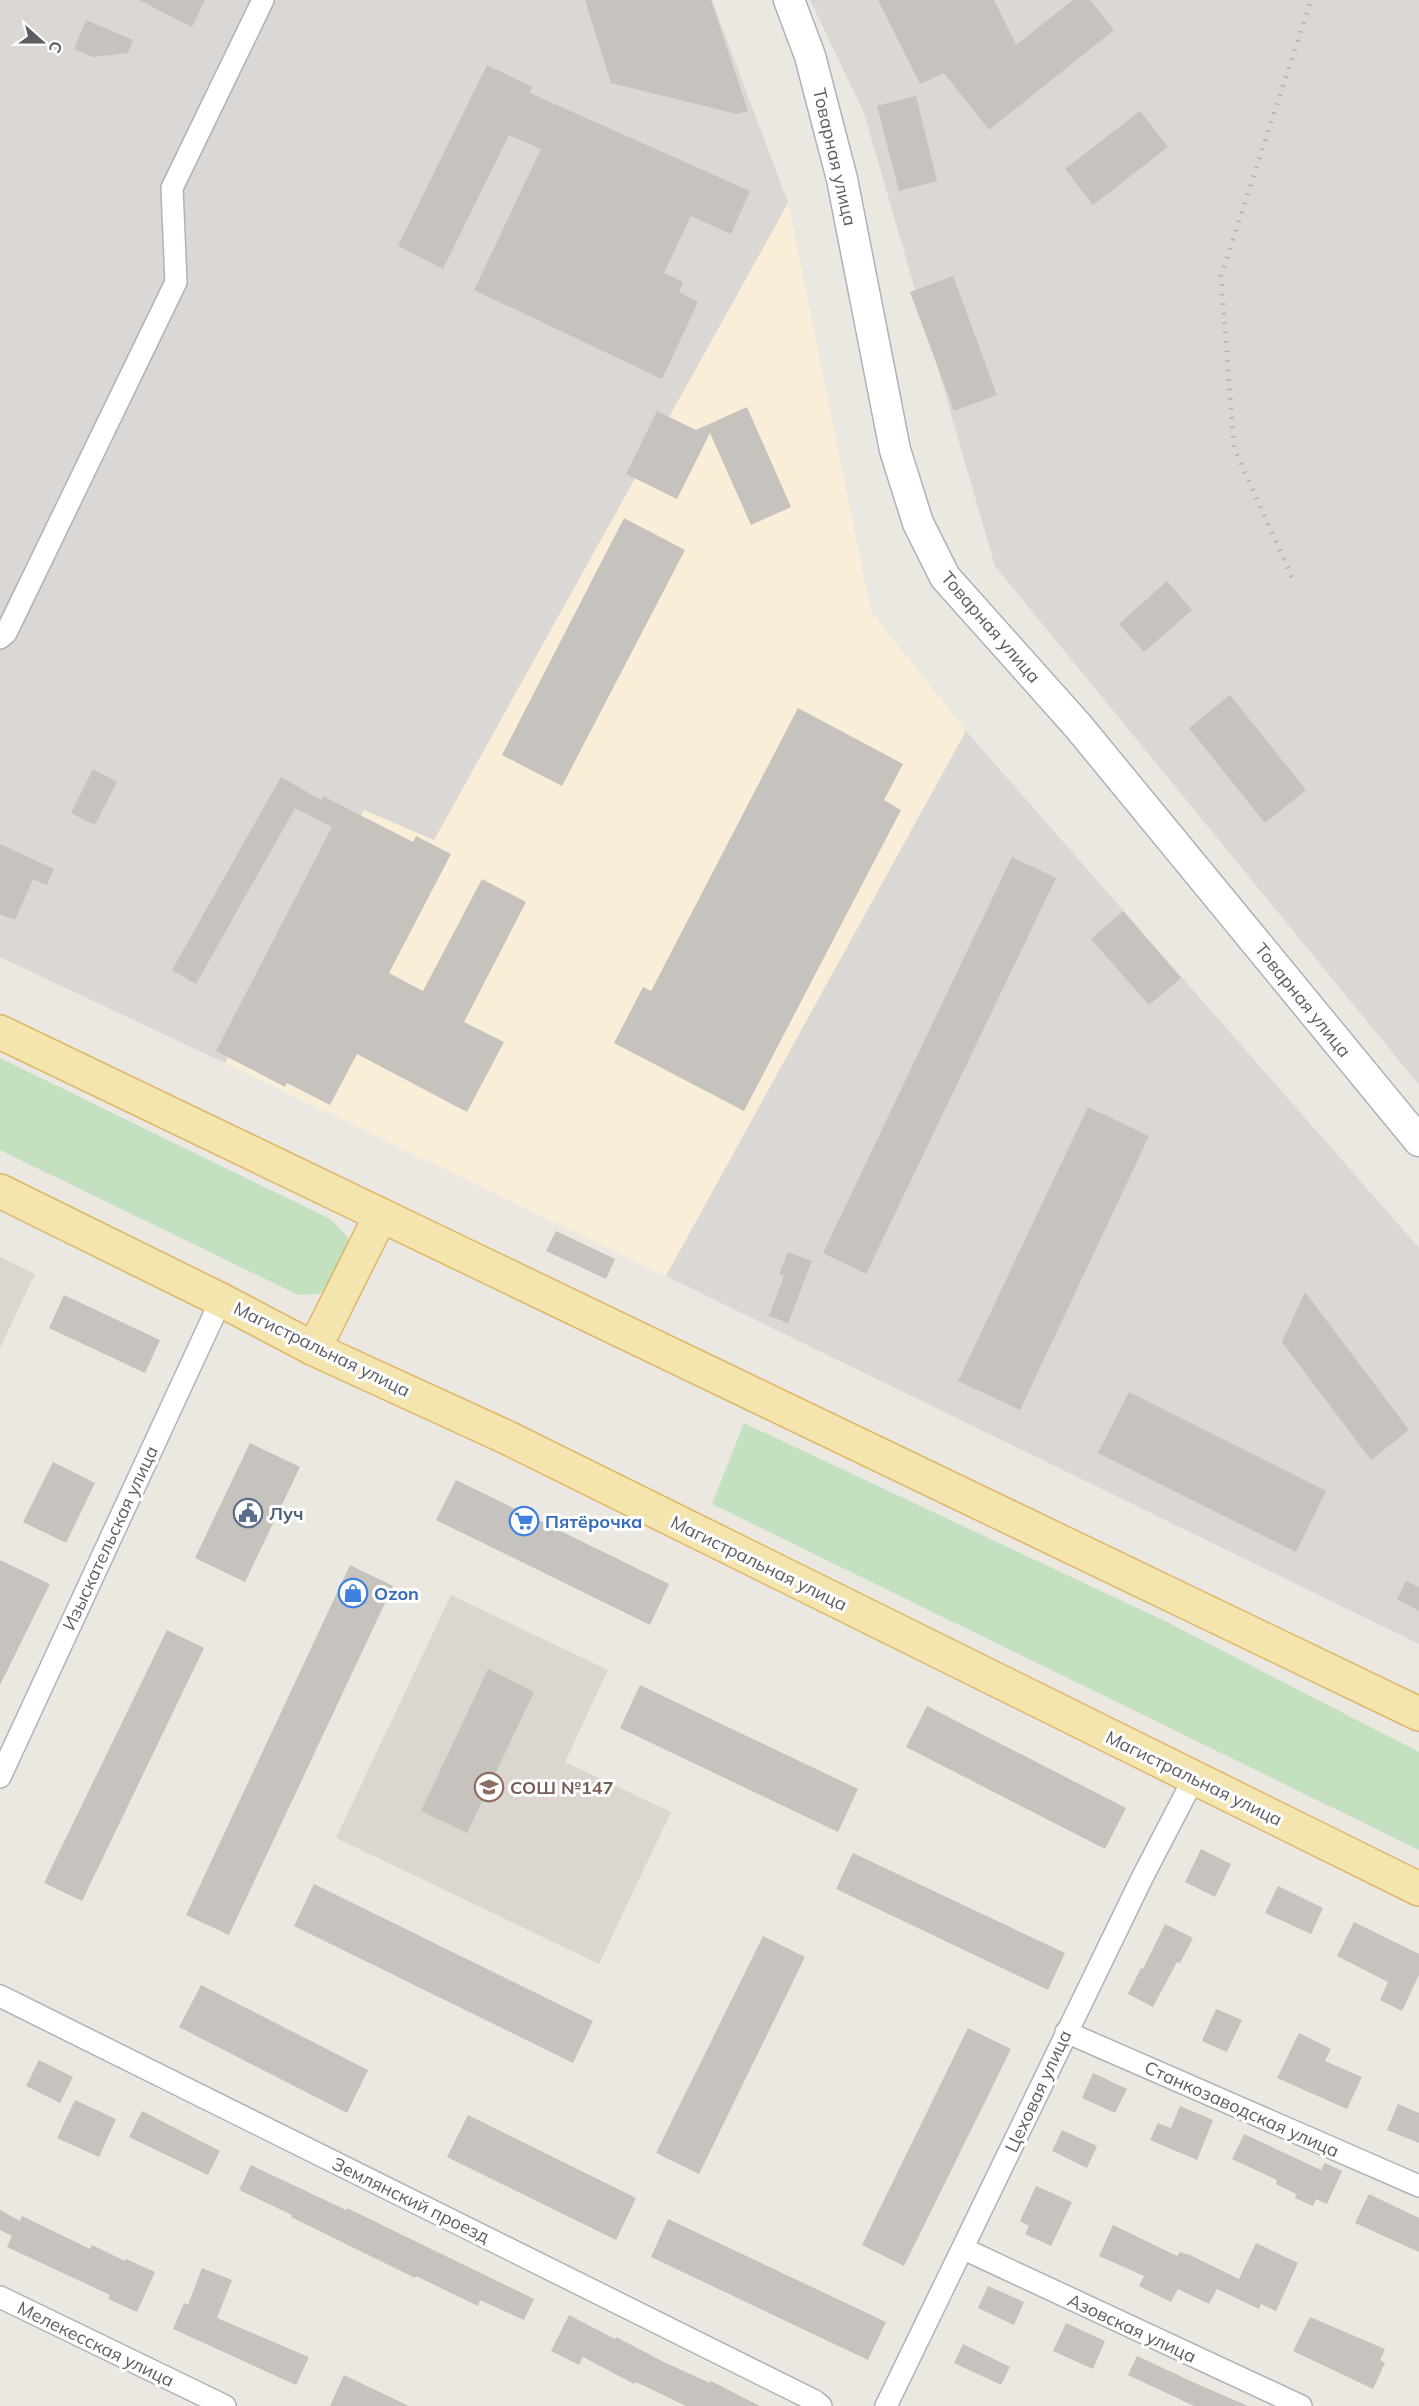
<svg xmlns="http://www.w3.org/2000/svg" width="1419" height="2406" font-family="Mulish,sans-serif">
  <rect width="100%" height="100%" fill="#ebe8e2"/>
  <path fill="#f9efd9" d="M 788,203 L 871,612 L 966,731 L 666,1276 L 225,1063 L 364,810 L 434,840 Z"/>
  <g fill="#dad7d4">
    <path d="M 0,0 L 712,0 L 788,203 L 434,840 L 364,810 L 225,1063 L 0,957 Z"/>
    <path d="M 810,0 L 1419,0 L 1419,1085 L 995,566 L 864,113 Z"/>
    <path d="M 966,731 L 1419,1248 L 1419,1644 L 666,1276 Z"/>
  </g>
  <g fill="#dbd7d0">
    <path d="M 0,1257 L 35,1274 L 0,1348 Z"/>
    <path d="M 451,1595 L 608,1670 L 565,1762 L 671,1812 L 599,1964 L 336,1838 Z"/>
  </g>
  <g fill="#c3e0c1">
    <path d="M 0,1058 L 330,1219 L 348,1237 L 349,1255 L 338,1279 L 319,1294 L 298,1295 L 0,1150 Z"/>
    <path d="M 744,1423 L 1167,1622 L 1419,1752 L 1419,1850 L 712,1504 Z"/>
  </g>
  <g fill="#c6c3be">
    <path d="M 139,0 L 205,0 L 192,27 Z"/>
    <path d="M 585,0 L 711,0 L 748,111 L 737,114 L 611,83 Z"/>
    <path d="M 878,0 L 994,0 L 1016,45 L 1073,0 L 1090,0 L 1114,30 L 989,130 L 944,73 L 920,84 Z"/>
    <path d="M 86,20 L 133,40 L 128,53 L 93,57 L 74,49 Z"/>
    <path d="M 487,65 L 532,87 L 530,93 L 750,191 L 731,234 L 691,216 L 664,273 L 683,282 L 679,292 L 698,302 L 662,379 L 474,290 L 541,149 L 509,135 L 443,269 L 398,246 Z"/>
    <path d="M 916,96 L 937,181 L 899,191 L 877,106 Z"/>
    <path d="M 1140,111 L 1168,147 L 1093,205 L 1065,169 Z"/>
    <path d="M 953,276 L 997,395 L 954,411 L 910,292 Z"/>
    <path d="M 747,407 L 791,507 L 751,525 L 710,433 L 677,499 L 626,474 L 657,411 L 696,430 Z"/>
    <path d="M 624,518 L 685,550 L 562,786 L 502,755 Z"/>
    <path d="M 1167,581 L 1192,610 L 1144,652 L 1119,624 Z"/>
    <path d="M 1230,695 L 1306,790 L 1265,823 L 1189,728 Z"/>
    <path d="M 798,708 L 903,764 L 884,800 L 901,810 L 744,1111 L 614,1043 L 643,987 L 651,991 Z"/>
    <path d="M 93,769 L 117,782 L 95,825 L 71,813 Z"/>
    <path d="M 281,777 L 321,800 L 323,796 L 413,842 L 416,836 L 451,854 L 389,973 L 423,991 L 482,879 L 526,902 L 464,1022 L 504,1042 L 467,1112 L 357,1054 L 330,1105 L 287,1083 L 285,1087 L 216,1051 L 332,827 L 295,808 L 196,984 L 172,970 Z"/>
    <path d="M 0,844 L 54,869 L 47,885 L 33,879 L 15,920 L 0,914 Z"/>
    <path d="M 1012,857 L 1056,878 L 866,1274 L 823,1253 Z"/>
    <path d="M 1123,911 L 1181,978 L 1149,1005 L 1091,939 Z"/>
    <path d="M 1088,1107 L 1149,1136 L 1020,1410 L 958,1381 Z"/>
    <path d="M 556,1231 L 615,1259 L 606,1279 L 546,1251 Z"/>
    <path d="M 788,1252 L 812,1261 L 788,1323 L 769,1316 L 784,1276 L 779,1274 Z"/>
    <path d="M 1305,1292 L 1409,1430 L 1371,1460 L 1282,1342 Z"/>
    <path d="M 64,1295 L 160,1340 L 145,1373 L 49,1328 Z"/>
    <path d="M 1129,1392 L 1326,1491 L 1296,1552 L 1098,1453 Z"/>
    <path d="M 250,1443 L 300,1467 L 245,1582 L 195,1558 Z"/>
    <path d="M 53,1462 L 95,1483 L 66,1543 L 23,1522 Z"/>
    <path d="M 456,1480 L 669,1584 L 650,1625 L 436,1520 Z"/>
    <path d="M 0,1560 L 50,1584 L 0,1685 Z"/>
    <path d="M 350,1565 L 393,1586 L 229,1935 L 186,1915 Z"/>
    <path d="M 1406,1581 L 1419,1587 L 1419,1611 L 1397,1599 Z"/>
    <path d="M 167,1630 L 204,1648 L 82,1901 L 44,1883 Z"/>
    <path d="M 488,1669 L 534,1692 L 467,1833 L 421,1811 Z"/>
    <path d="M 640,1685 L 858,1789 L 838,1832 L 620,1728 Z"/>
    <path d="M 927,1706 L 1126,1808 L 1105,1849 L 906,1747 Z"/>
    <path d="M 1201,1849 L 1231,1864 L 1215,1897 L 1185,1882 Z"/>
    <path d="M 853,1853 L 1065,1953 L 1048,1990 L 836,1889 Z"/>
    <path d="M 314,1884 L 593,2021 L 573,2063 L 294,1926 Z"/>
    <path d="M 1278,1886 L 1323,1908 L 1311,1934 L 1265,1913 Z"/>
    <path d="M 1354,1922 L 1419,1954 L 1419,1975 L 1402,2011 L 1380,2000 L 1388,1982 L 1337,1956 Z"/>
    <path d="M 1165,1924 L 1193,1938 L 1180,1963 L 1177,1962 L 1153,2007 L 1128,1994 L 1141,1968 L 1143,1969 Z"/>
    <path d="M 763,1936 L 805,1957 L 699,2174 L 656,2153 Z"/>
    <path d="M 201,1985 L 368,2070 L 347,2113 L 179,2027 Z"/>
    <path d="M 1216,2009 L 1242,2020 L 1227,2052 L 1202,2041 Z"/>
    <path d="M 968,2028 L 1011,2049 L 904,2266 L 862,2245 Z"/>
    <path d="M 1299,2033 L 1331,2049 L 1325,2061 L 1362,2077 L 1347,2109 L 1277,2078 Z"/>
    <path d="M 39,2060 L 73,2077 L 60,2103 L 26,2086 Z"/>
    <path d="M 1093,2073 L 1127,2089 L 1115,2113 L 1082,2098 Z"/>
    <path d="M 75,2100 L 116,2119 L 99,2157 L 57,2138 Z"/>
    <path d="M 1398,2104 L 1419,2113 L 1419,2143 L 1387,2130 Z"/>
    <path d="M 1180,2106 L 1213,2120 L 1197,2160 L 1150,2140 L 1158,2123 L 1171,2128 Z"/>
    <path d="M 142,2111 L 220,2151 L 208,2175 L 129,2137 Z"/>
    <path d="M 468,2115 L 636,2198 L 616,2240 L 447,2157 Z"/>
    <path d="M 1062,2130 L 1097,2146 L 1087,2168 L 1052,2151 Z"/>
    <path d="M 1244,2134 L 1321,2170 L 1325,2163 L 1342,2171 L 1327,2204 L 1316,2199 L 1313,2206 L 1295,2198 L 1296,2194 L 1276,2184 L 1277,2180 L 1232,2159 Z"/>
    <path d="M 251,2165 L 346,2210 L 347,2208 L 534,2299 L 524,2320 L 480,2300 L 478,2306 L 416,2276 L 415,2278 L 291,2217 L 292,2215 L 239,2190 Z"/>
    <path d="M 1036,2186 L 1072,2202 L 1051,2246 L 1025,2234 L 1029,2226 L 1020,2221 Z"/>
    <path d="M 1369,2194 L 1419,2218 L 1419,2252 L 1355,2223 Z"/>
    <path d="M 0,2210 L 20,2221 L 22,2216 L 90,2249 L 92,2245 L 125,2261 L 126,2259 L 155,2272 L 137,2312 L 108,2299 L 110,2295 L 7,2247 L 12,2236 L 0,2230 Z"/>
    <path d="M 668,2219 L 886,2322 L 868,2360 L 651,2257 Z"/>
    <path d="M 1113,2225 L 1177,2256 L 1180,2252 L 1190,2255 L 1239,2279 L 1256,2243 L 1298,2263 L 1276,2311 L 1261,2304 L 1259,2309 L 1217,2289 L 1209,2304 L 1178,2289 L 1171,2302 L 1139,2286 L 1144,2276 L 1099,2256 Z"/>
    <path d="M 202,2268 L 232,2280 L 217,2318 L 309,2357 L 296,2385 L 173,2329 L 184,2303 L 188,2305 Z"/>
    <path d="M 988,2286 L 1024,2302 L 1014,2325 L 978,2308 Z"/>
    <path d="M 569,2315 L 615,2339 L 616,2337 L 666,2363 L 710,2383 L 711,2381 L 760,2406 L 686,2406 L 636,2382 L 634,2384 L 583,2357 L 579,2365 L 551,2351 Z"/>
    <path d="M 1310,2317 L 1385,2349 L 1380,2360 L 1385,2363 L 1373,2389 L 1293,2351 Z"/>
    <path d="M 1066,2323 L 1105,2341 L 1093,2369 L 1053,2351 Z"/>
    <path d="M 963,2344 L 1010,2367 L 1001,2385 L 954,2363 Z"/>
    <path d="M 1137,2356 L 1195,2383 L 1248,2406 L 1194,2406 L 1128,2375 Z"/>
    <path d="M 344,2375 L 409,2406 L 330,2406 Z"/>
  </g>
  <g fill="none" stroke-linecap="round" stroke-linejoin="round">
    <g stroke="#afb2b6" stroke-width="24">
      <g id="street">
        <path d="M 0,638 L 6,633 L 176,282 L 172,188 L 263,0"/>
        <path d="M 0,1777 L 221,1300"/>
        <path d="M 0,1996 L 815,2401 L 821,2406"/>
        <path d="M 1066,2032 L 1419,2186"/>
        <path d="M 964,2249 L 1301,2406"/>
        <path d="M 0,2297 L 225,2406"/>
        <path d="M 886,2406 L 1142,1878 L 1194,1778"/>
      </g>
    </g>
    <g stroke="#aeb1b5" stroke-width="33">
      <path id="secondary" d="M 789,0 L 810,56 L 842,179 L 895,450 L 918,523 L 945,577 L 1078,726 L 1419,1141"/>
    </g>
    <g stroke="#dfb567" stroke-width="36">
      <g id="primary">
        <path d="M 0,1032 L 1419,1714"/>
        <path d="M 0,1191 L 221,1300 L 314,1349 L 508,1438 L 1419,1889"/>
        <path d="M 314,1349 L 381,1215"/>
      </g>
    </g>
    <use href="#street" stroke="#fff" stroke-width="21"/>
    <use href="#secondary" stroke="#fff" stroke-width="30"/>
    <use href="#primary" stroke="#f4e4ae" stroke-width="33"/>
    <path stroke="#b0b1b1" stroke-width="4.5" stroke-dasharray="1.5 8" stroke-linecap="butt" d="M 1292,577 L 1234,448 L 1221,276 L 1311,0"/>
  </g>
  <defs>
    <g id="civic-ring" transform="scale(1.5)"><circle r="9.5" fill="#fff" stroke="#5c6f8a" stroke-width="1.5"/><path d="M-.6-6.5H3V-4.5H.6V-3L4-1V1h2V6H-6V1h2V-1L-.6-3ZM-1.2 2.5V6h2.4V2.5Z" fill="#5c6f8a"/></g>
    <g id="supermarket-ring" transform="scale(1.5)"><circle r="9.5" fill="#fff" stroke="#3f7fe0" stroke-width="1.5"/><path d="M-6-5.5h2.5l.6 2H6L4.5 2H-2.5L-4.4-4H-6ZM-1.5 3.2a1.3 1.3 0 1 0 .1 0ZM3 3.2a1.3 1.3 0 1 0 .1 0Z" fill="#3f7fe0"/></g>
    <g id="shop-ring" transform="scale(1.5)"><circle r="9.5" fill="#fff" stroke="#3f7fe0" stroke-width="1.5"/><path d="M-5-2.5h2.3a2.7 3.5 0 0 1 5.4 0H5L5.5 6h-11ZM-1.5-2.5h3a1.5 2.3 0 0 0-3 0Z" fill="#3f7fe0"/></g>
    <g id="school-ring" transform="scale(1.5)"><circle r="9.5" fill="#fff" stroke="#8d6e63" stroke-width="1.5"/><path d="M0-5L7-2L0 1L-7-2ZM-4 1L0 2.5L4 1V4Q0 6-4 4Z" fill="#8d6e63"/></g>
  </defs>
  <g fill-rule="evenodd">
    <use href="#civic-ring" x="248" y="1513"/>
    <use href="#supermarket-ring" x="524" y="1521"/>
    <use href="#shop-ring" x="353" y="1593"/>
    <use href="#school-ring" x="489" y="1787"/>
  </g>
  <g text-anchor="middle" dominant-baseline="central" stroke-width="6" stroke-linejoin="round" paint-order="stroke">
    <g font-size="18" fill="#5a5d61" stroke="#fff">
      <text transform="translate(835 157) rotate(77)">Товарная улица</text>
      <text transform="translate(991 627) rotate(49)">Товарная улица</text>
      <text transform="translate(1303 1000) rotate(51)">Товарная улица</text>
      <text transform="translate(322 1349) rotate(26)">Магистральная улица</text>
      <text transform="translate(110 1538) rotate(-65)">Изыскательская улица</text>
      <text transform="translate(759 1563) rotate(26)">Магистральная улица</text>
      <text transform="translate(1194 1778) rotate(26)">Магистральная улица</text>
      <text transform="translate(1038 2091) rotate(-65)">Цеховая улица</text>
      <text transform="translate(1242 2109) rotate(24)">Станкозаводская улица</text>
      <text transform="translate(411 2200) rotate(26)">Землянский проезд</text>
      <text transform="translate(1132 2328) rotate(25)">Азовская улица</text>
      <text transform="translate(96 2344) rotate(26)">Мелекесская улица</text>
    </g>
    <g font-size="18" font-weight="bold" fill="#4e5e75" stroke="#fff" text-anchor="start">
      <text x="269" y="1513">Луч</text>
    </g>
    <g font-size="18" font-weight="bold" fill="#366cbe" stroke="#fff" text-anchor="start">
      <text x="545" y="1521">Пятёрочка</text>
      <text x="374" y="1593">Ozon</text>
    </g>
    <g font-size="18" font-weight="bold" fill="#785e54" stroke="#fff" text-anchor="start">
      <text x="510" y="1787">СОШ №147</text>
    </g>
  </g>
  <g transform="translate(42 42) rotate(111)" stroke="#ffffff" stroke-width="4.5" paint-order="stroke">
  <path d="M0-4.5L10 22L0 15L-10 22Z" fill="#5a5d61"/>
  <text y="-9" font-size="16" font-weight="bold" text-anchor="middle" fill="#5a5d61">С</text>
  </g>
</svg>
